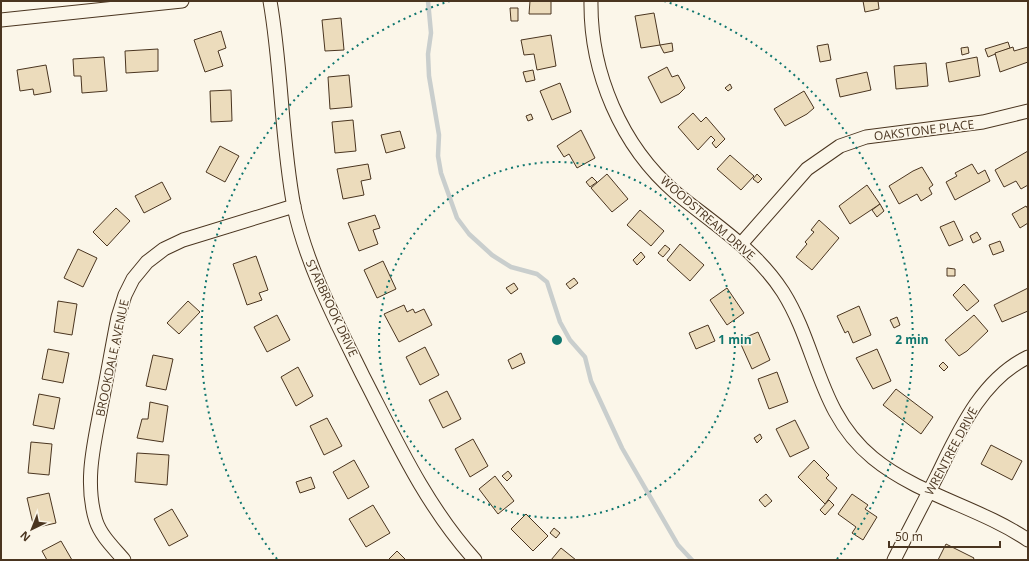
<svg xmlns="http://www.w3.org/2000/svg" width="1029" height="561" font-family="'Open Sans',sans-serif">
  <rect width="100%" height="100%" fill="#fbf6e9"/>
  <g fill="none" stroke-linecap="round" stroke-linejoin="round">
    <path stroke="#c9cecd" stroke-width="4.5" d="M 428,1 L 431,33 L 428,54 L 429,76 L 439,135 L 438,156 L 441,173 L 457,218 L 469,234 L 492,255 L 511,267 L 537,274 L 547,282 L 560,322 L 570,340 L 585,357 L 591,381 L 622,448 L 678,545 L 692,560"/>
  </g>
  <g fill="#ecdcbc" stroke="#4a3520">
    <path d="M 530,1 L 551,1 L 551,14 L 529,14 Z"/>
    <path d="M 863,1 L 878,1 L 879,9 L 865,12 Z"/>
    <path d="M 510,8 L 518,8 L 518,21 L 511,21 Z"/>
    <path d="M 654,13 L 660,45 L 641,48 L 635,16 Z"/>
    <path d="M 341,18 L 344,50 L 325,51 L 322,20 Z"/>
    <path d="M 221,31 L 226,48 L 218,51 L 223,66 L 205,72 L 194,40 Z"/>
    <path d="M 551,35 L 556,66 L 537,70 L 534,54 L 524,55 L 521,40 Z"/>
    <path d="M 1008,42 L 1010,48 L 988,57 L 985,49 Z"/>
    <path d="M 672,43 L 673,51 L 664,53 L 660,45 Z"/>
    <path d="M 828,44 L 831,60 L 820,62 L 817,46 Z"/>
    <path d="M 968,47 L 969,53 L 962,55 L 961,48 Z"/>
    <path d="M 1013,47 L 1014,51 L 1028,47 L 1028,62 L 1000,72 L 995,53 Z"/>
    <path d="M 158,49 L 158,71 L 126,73 L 125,51 Z"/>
    <path d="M 104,57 L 107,91 L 82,93 L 81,76 L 74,76 L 73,59 Z"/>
    <path d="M 977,57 L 980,76 L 949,82 L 946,63 Z"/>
    <path d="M 926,63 L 928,86 L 896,89 L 894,66 Z"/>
    <path d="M 46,65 L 51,92 L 34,95 L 33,89 L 20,91 L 17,70 Z"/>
    <path d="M 667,67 L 672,77 L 678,75 L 685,88 L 679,94 L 661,103 L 648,77 Z"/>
    <path d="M 533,70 L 535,80 L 526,82 L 523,72 Z"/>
    <path d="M 867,72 L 871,90 L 840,97 L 836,79 Z"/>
    <path d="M 349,75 L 352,107 L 330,109 L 328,77 Z"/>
    <path d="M 560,83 L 571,112 L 552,120 L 540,91 Z"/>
    <path d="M 730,84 L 732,88 L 728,91 L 725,88 Z"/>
    <path d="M 231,90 L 232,121 L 211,122 L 210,91 Z"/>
    <path d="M 804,91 L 814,108 L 807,114 L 785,126 L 774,109 Z"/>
    <path d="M 693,113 L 701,122 L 706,117 L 725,139 L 716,148 L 712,143 L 715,140 L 711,136 L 698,150 L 678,127 Z"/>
    <path d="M 531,114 L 533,119 L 528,121 L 526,116 Z"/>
    <path d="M 353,120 L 356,151 L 335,153 L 332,122 Z"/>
    <path d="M 581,130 L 595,158 L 577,168 L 569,154 L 564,157 L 557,146 Z"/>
    <path d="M 400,131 L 405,148 L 386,153 L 381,135 Z"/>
    <path d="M 220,146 L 239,156 L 225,182 L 206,172 Z"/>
    <path d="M 1028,151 L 1028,185 L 1021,189 L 1016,181 L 1004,187 L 995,170 Z"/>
    <path d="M 730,155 L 754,176 L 741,190 L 717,169 Z"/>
    <path d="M 368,164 L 371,179 L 361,181 L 364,195 L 343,199 L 337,169 Z"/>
    <path d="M 972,164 L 978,174 L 985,170 L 990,181 L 955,200 L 946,182 L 957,176 L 955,173 Z"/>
    <path d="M 922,167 L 933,185 L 929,188 L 932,194 L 921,201 L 917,194 L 899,204 L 889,186 L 913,171 Z"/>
    <path d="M 607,174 L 628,199 L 612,212 L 591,188 Z"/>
    <path d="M 757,174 L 762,179 L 758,183 L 753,179 Z"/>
    <path d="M 592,177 L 597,182 L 590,187 L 586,182 Z"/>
    <path d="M 162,182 L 171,199 L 144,213 L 135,196 Z"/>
    <path d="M 867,185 L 880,204 L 850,224 L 839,206 Z"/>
    <path d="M 880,204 L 884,211 L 877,217 L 872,210 Z"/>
    <path d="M 1026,206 L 1028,209 L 1028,223 L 1020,228 L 1012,214 Z"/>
    <path d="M 116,208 L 130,221 L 107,246 L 93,232 Z"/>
    <path d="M 640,210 L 664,231 L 651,246 L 627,225 Z"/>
    <path d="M 375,215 L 380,228 L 373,230 L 378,244 L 359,251 L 348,223 Z"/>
    <path d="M 819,220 L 839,238 L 812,270 L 796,257 L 807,244 L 805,242 L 814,232 L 811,230 Z"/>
    <path d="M 954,221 L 963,240 L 949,246 L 940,227 Z"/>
    <path d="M 977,232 L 981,239 L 973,243 L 970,236 Z"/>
    <path d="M 1000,241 L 1004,251 L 993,255 L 989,245 Z"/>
    <path d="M 680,244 L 704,265 L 690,281 L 667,260 Z"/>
    <path d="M 665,245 L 670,249 L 663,257 L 658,253 Z"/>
    <path d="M 78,249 L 97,258 L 83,287 L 64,278 Z"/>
    <path d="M 641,252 L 645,257 L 637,265 L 633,260 Z"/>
    <path d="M 256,256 L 268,290 L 259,293 L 262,300 L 247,305 L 233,264 Z"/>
    <path d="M 383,261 L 396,289 L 377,298 L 364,270 Z"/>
    <path d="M 947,268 L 955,269 L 955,276 L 947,276 Z"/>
    <path d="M 574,278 L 578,283 L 570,289 L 566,284 Z"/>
    <path d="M 514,283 L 518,289 L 511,294 L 506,288 Z"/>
    <path d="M 964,284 L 979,301 L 967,311 L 953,295 Z"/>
    <path d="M 727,288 L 744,313 L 727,325 L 710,300 Z"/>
    <path d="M 1028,288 L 1028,311 L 1002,322 L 994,305 Z"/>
    <path d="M 58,301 L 77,304 L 72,335 L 54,332 Z"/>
    <path d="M 188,301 L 200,312 L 179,334 L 167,323 Z"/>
    <path d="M 404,305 L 407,312 L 413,309 L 415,313 L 424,309 L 432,325 L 399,342 L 384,314 Z"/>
    <path d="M 859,306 L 871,335 L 853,343 L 848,331 L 845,333 L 837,316 Z"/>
    <path d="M 277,315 L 290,340 L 267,352 L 254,327 Z"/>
    <path d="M 974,315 L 988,331 L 967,351 L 959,356 L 945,340 Z"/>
    <path d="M 897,317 L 900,325 L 894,328 L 890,320 Z"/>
    <path d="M 708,325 L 715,341 L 696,349 L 689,333 Z"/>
    <path d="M 758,332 L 770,360 L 752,369 L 739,340 Z"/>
    <path d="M 425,347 L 439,375 L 420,385 L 406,357 Z"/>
    <path d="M 48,349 L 69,353 L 63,383 L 42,379 Z"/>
    <path d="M 877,349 L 891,381 L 873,389 L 856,358 Z"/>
    <path d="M 521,353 L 525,363 L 512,369 L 508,360 Z"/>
    <path d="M 153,355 L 173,359 L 166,390 L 146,386 Z"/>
    <path d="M 943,362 L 948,367 L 944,371 L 939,366 Z"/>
    <path d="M 298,367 L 313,396 L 296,406 L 281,377 Z"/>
    <path d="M 777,372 L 788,402 L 769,409 L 758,379 Z"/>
    <path d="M 896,389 L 933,417 L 921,434 L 883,405 Z"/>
    <path d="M 447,391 L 461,419 L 443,428 L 429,400 Z"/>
    <path d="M 39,394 L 60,398 L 54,429 L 33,425 Z"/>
    <path d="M 150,402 L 168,406 L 163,442 L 137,438 L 142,419 L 148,419 Z"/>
    <path d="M 327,418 L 342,446 L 324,455 L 310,426 Z"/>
    <path d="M 795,420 L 809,448 L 790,457 L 776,429 Z"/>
    <path d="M 760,434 L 762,438 L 757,443 L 754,438 Z"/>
    <path d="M 473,439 L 488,466 L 470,477 L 455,449 Z"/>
    <path d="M 31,442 L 52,444 L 49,475 L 28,473 Z"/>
    <path d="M 991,445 L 1022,461 L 1012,480 L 981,464 Z"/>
    <path d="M 137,453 L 169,455 L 167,485 L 135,482 Z"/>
    <path d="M 354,460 L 369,487 L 348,499 L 333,472 Z"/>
    <path d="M 814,460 L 829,475 L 826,478 L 837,488 L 825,504 L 798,477 Z"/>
    <path d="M 508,471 L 512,476 L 507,481 L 502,476 Z"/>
    <path d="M 495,476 L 514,501 L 498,514 L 479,489 Z"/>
    <path d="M 311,477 L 315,488 L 300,493 L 296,482 Z"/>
    <path d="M 49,493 L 56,523 L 34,528 L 27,498 Z"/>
    <path d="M 766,494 L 772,501 L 765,507 L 759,500 Z"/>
    <path d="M 852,494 L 868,505 L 865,509 L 877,517 L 863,540 L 852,533 L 856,527 L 838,514 Z"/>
    <path d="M 829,500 L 834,505 L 825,515 L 820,510 Z"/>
    <path d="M 373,505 L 390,533 L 366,547 L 349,519 Z"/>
    <path d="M 172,509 L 188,536 L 169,546 L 154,519 Z"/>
    <path d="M 526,514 L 548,536 L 533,551 L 511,529 Z"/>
    <path d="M 554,528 L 560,533 L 556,538 L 550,533 Z"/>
    <path d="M 61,541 L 72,560 L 47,560 L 42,551 Z"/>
    <path d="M 946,544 L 974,558 L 973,560 L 938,560 Z"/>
    <path d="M 561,548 L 576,560 L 551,560 Z"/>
    <path d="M 397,551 L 406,560 L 388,560 Z"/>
  </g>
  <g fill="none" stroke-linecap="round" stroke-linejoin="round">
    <g stroke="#4a3520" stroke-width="15">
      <g id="street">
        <path d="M 270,1 C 282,69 281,139 294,207 C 307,267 336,321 363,376 C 396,440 426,506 475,560"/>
        <path d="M 591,1 C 590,72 621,146 676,193 C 714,224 756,250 783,292 C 818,348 818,413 873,458 C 918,495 979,507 1028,540"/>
        <path d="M 1,20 L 182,1"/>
        <path d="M 741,244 L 807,169 L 840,146 L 866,137 L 983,122 L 1028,111"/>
        <path d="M 124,560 C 114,548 101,536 96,521 C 84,483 94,444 101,407 C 107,377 112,347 118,317 L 125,295 L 133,279 L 147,262 L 164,249 L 183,240 L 294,206"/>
        <path d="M 894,560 C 908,532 923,504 937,476 C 959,431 981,380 1028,357"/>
      </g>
    </g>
    <use href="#street" stroke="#fbf6e9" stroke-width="13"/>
  </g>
  <g fill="none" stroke="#0f766e" stroke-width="2" stroke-dasharray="2 4">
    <circle cx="557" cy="340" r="178"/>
    <path d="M277 559A355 355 0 0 1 450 1M664 1A355 355 0 0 1 837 559"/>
  </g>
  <g text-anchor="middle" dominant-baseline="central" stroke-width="3" stroke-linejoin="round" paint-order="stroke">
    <g font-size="12" fill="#4a3520" stroke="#fbf6e9">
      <text transform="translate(924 130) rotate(-7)">OAKSTONE PLACE</text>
      <text transform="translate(708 218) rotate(41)">WOODSTREAM DRIVE</text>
      <text transform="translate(332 308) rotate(65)">STARBROOK DRIVE</text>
      <text transform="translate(112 358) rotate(-78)">BROOKDALE AVENUE</text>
      <text transform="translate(951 451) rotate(-62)">WRENTREE DRIVE</text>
    </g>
  </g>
  <circle cx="557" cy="340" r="6" fill="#0f766e" stroke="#fbf6e9" stroke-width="2"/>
  <g font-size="12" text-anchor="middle" font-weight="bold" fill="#0f766e" stroke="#fbf6e9" stroke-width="3" stroke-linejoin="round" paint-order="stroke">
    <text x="735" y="344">1 min</text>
    <text x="912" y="344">2 min</text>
  </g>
  <rect width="1029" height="561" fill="none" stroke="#4a3520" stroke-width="4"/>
  <g transform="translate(32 529) rotate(223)" stroke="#fbf6e9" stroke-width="3" paint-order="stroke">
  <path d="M0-3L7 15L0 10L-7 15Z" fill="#4a3520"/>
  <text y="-6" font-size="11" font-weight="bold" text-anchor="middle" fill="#4a3520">N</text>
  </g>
  <path d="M889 541v6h111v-6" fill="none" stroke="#4a3520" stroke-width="2"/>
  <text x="895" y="541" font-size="12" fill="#4a3520" stroke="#fbf6e9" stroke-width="3" paint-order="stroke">50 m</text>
</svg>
